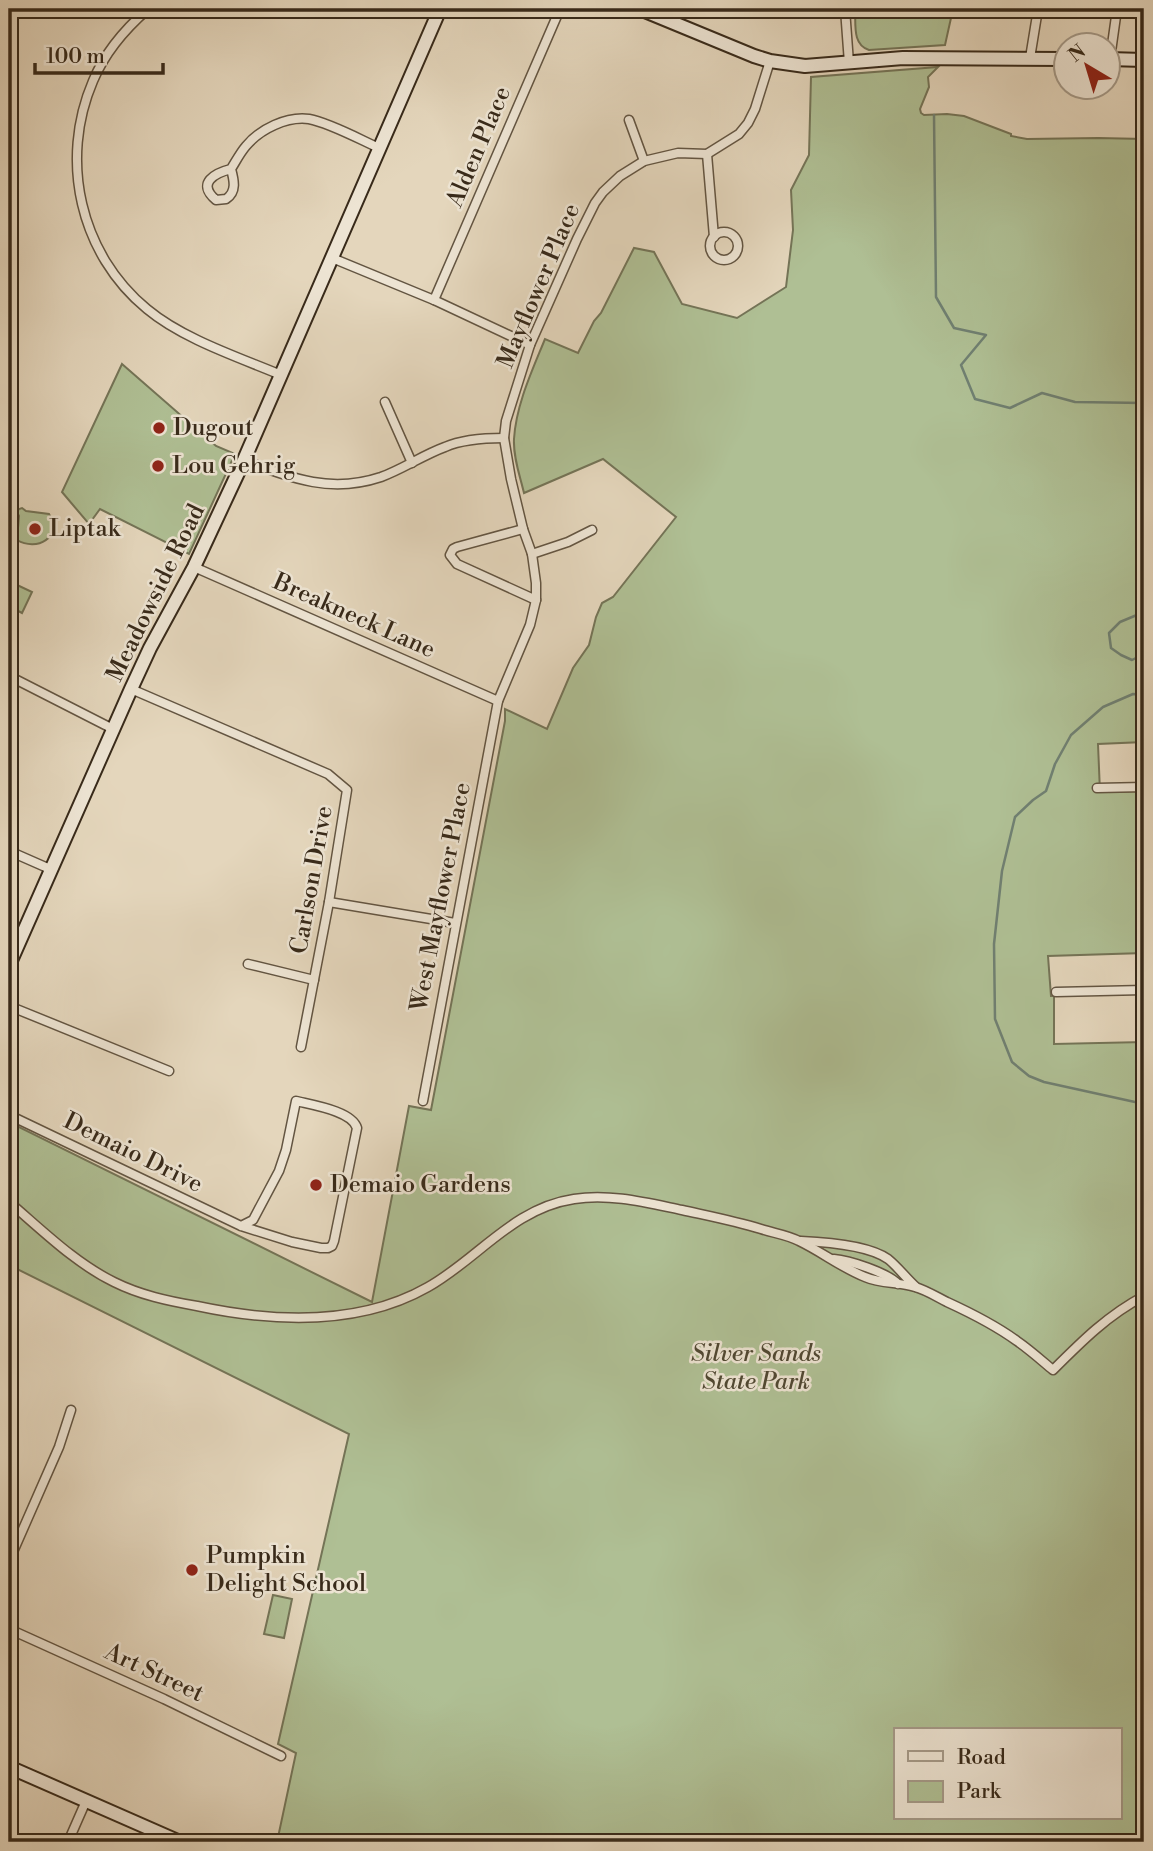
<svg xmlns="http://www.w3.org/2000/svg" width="1153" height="1851" font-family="'Libre Bodoni',serif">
  <rect width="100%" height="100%" fill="#e4d6bc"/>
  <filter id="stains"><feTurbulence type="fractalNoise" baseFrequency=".00286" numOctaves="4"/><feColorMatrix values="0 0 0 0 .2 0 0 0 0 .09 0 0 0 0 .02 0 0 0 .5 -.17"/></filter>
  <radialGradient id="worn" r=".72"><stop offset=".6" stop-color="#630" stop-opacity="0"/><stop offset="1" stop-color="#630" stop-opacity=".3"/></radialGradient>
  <g fill="#afbf94" stroke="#747457" stroke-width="2" fill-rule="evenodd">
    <path d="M 855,9 L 953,9 L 945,45 L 869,50 C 852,45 856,24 855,9 Z"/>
    <path d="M 938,67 L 928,77 L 929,87 L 920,109 L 921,113 L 924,115 L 947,114 L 964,116 L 1011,134 L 1011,136 L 1027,139 L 1098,138 L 1144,139 L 1144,742 L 1098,744 L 1100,792 L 1144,791 L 1144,953 L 1048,956 L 1051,996 L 1054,996 L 1054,1044 L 1144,1042 L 1144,1842 L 277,1842 L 296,1753 L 278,1744 L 349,1434 L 9,1265 L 9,1122 L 372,1302 L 409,1106 L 431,1110 L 505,721 L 505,709 L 547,729 L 573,668 L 589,645 L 596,617 L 602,603 L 613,597 L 676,517 L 603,459 L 524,493 C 520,476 513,457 514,439 C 516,405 532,371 545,339 L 578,353 L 594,321 L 601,313 L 634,248 L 654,252 L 682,304 L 737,318 L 786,287 L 793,230 L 791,190 L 809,155 L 811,77 ZM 896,1730 L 1120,1730 L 1120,1818 L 896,1818 Z"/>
    <path d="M 122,364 L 216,446 L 235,454 L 189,554 L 100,509 L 89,524 L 62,492 Z"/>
    <path d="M 22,508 L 26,511 L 49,514 C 63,537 37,552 17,540 L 19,516 L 17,512 L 19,509 Z"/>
    <path d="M 15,584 L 32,592 L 22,613 L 9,606 L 9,598 Z"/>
    <path d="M 273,1595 L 292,1599 L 284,1638 L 264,1634 Z"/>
  </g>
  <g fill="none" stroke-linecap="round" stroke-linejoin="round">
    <g stroke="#708072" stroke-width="2.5">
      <path d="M 934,115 L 936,297 L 954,328 L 986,335 L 961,365 L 975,399 L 1010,408 L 1042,393 L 1075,402 L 1144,403"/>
      <path d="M 1144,612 L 1120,622 L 1109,633 L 1111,648 L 1121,655 L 1132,660 L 1144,654"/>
      <path d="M 1144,695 L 1133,694 L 1103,707 L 1071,735 L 1055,764 L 1046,791 L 1033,800 L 1015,817 L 1002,871 L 994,944 L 995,1019 L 1012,1062 L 1029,1076 L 1044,1082 L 1144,1104"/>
    </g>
    <g stroke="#635542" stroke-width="11">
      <g id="street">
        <path d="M 148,9 C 125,29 105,52 93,81 C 59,160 80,254 147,309 C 183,339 238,357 281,375"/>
        <path d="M 845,9 L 849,63"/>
        <path d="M 1030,58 L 1038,9"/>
        <path d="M 1110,59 L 1117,9"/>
        <path d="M 629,120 L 644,161"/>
        <path d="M 707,154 L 714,237"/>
        <path d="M 231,169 C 215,173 196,183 216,200 L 226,199 C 237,192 234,180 231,169 C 236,161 240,153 246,146 C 260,129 287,116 309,119 C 330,123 359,139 379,148"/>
        <circle cx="724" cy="246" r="14"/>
        <path d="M 332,258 L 434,300 L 530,345"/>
        <path d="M 434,300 L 560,9"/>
        <path d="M 385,402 L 412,463"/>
        <path d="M 244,460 C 291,478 330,494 381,477 C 403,469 423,455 445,447 C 463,439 484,438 504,438"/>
        <path d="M 523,529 L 457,547 L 453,549 L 450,555 L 457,564 L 536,600"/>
        <path d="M 532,554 L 568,542 L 592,530"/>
        <path d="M 194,567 L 498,701"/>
        <path d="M 9,676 L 113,729"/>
        <path d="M 131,689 L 328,774 L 347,790 L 329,902 L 301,1047"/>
        <path d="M 1097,788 L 1144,787"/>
        <path d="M 9,851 L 50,869"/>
        <path d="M 329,902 L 455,923"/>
        <path d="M 248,964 L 314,980"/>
        <path d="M 1056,992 L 1144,990"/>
        <path d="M 9,1006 L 169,1071"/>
        <path d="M 423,1101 L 498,701 L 530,625 L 536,600 L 536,583 L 532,554 L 523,529 L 511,479 L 504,438 L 506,421 L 530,345 L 577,239 L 595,203 L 603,192 L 620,176 L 644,161 L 678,153 L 707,154 L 739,134 L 748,123 L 755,109 L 770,61"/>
        <path d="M 9,1115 L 241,1226 L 292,1242 L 321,1248 L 328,1248 L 332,1246 L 334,1241 L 357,1128 C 352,1111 312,1105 296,1101 L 286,1150 L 279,1171 L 253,1220 L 241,1226"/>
        <path d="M 9,1202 C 42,1230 75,1263 114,1282 C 140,1295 168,1301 197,1306 C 272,1322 358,1327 428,1287 C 478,1259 513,1208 574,1199 C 610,1193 648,1203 682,1210 C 709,1216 735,1221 761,1229 C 773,1233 788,1235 799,1241 C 822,1252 842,1268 865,1277 C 881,1284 899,1282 915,1287 C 926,1290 937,1297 947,1302 C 971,1313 995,1325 1017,1341 C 1030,1350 1041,1360 1053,1370 C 1082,1341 1108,1315 1144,1296"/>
        <path d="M 801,1241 C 825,1242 868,1245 888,1259 C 898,1267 906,1278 916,1287"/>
        <path d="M 834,1259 C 849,1260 888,1273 898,1284"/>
        <path d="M 9,1561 L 59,1447 L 71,1410"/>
        <path d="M 9,1629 L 164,1699 L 281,1756"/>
        <path d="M 68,1842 L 86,1801"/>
      </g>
    </g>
    <g stroke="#382a1a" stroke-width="16">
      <g id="secondary">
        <path d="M 640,9 L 754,56 L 770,61 L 805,66 L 903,58 L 1066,59"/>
        <path d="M 1108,59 L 1144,60"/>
        <path d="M 9,965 L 131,689 L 150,648 L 194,567 L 244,460 L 440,9"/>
        <path d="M 9,1767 L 180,1842"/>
      </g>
    </g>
    <use href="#street" stroke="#ede4d3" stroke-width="8"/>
    <use href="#secondary" stroke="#ede4d3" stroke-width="12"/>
  </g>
  <g fill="#8f2418" stroke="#ede4d3" stroke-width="2.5">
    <circle cx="159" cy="428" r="7"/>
    <circle cx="158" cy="466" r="7"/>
    <circle cx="35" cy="529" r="7"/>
    <circle cx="316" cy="1185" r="7"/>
    <circle cx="192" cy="1570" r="7"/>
  </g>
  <g text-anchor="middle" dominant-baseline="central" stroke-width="5" stroke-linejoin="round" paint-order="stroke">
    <g font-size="24" fill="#382a1a" stroke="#ede4d3">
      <text transform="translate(479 147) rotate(-67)">Alden Place</text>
      <text transform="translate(539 286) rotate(-67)">Mayflower Place</text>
      <text transform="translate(156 593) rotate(-64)">Meadowside Road</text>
      <text transform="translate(354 616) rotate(24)">Breakneck Lane</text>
      <text transform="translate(312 880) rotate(-80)">Carlson Drive</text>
      <text transform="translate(441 897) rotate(-79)">West Mayflower Place</text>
      <text transform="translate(133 1153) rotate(26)">Demaio Drive</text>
      <text transform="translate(154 1673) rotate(25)">Art Street</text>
    </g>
    <g font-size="24" fill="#382a1a" stroke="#ede4d3" text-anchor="start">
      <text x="173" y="428">Dugout</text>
      <text x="172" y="466">Lou Gehrig</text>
      <text x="49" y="529">Liptak</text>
      <text x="330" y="1185">Demaio Gardens</text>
      <text x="206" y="1556">Pumpkin<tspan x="206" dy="28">Delight School</tspan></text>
    </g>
    <g font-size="24" font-style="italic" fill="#504832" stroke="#ede4d3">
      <text x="756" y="1354">Silver Sands<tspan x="756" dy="28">State Park</tspan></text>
    </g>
  </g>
  <rect width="1153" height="1851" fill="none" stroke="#e4d6bc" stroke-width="35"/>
  <rect x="10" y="10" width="1132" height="1830" fill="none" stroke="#382a1a" stroke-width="3.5"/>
  <rect x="18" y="18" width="1118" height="1816" fill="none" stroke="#382a1a" stroke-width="2"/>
  <rect x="894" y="1728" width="228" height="91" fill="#ede4d3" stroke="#a59a89" stroke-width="2"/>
  <rect x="908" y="1751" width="35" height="10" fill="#ede4d3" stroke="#a59a89" stroke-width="2"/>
  <text x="957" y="1764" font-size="21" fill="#382a1a">Road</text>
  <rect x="908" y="1781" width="35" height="21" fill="#afbf94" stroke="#a59a89" stroke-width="2"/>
  <text x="957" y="1798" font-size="21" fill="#382a1a">Park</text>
  <g transform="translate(1087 66) rotate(322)"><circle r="33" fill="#ede4d3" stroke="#a59a89" stroke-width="2"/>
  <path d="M0-5L12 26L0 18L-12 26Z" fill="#8f2418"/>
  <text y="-10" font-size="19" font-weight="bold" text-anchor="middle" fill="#382a1a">N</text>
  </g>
  <path d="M35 63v10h128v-10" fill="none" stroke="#382a1a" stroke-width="3.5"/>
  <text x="46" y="63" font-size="21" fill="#382a1a" stroke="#ede4d3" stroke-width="5" paint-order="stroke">100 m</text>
  <rect width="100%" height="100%" filter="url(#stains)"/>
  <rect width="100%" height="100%" fill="url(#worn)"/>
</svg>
